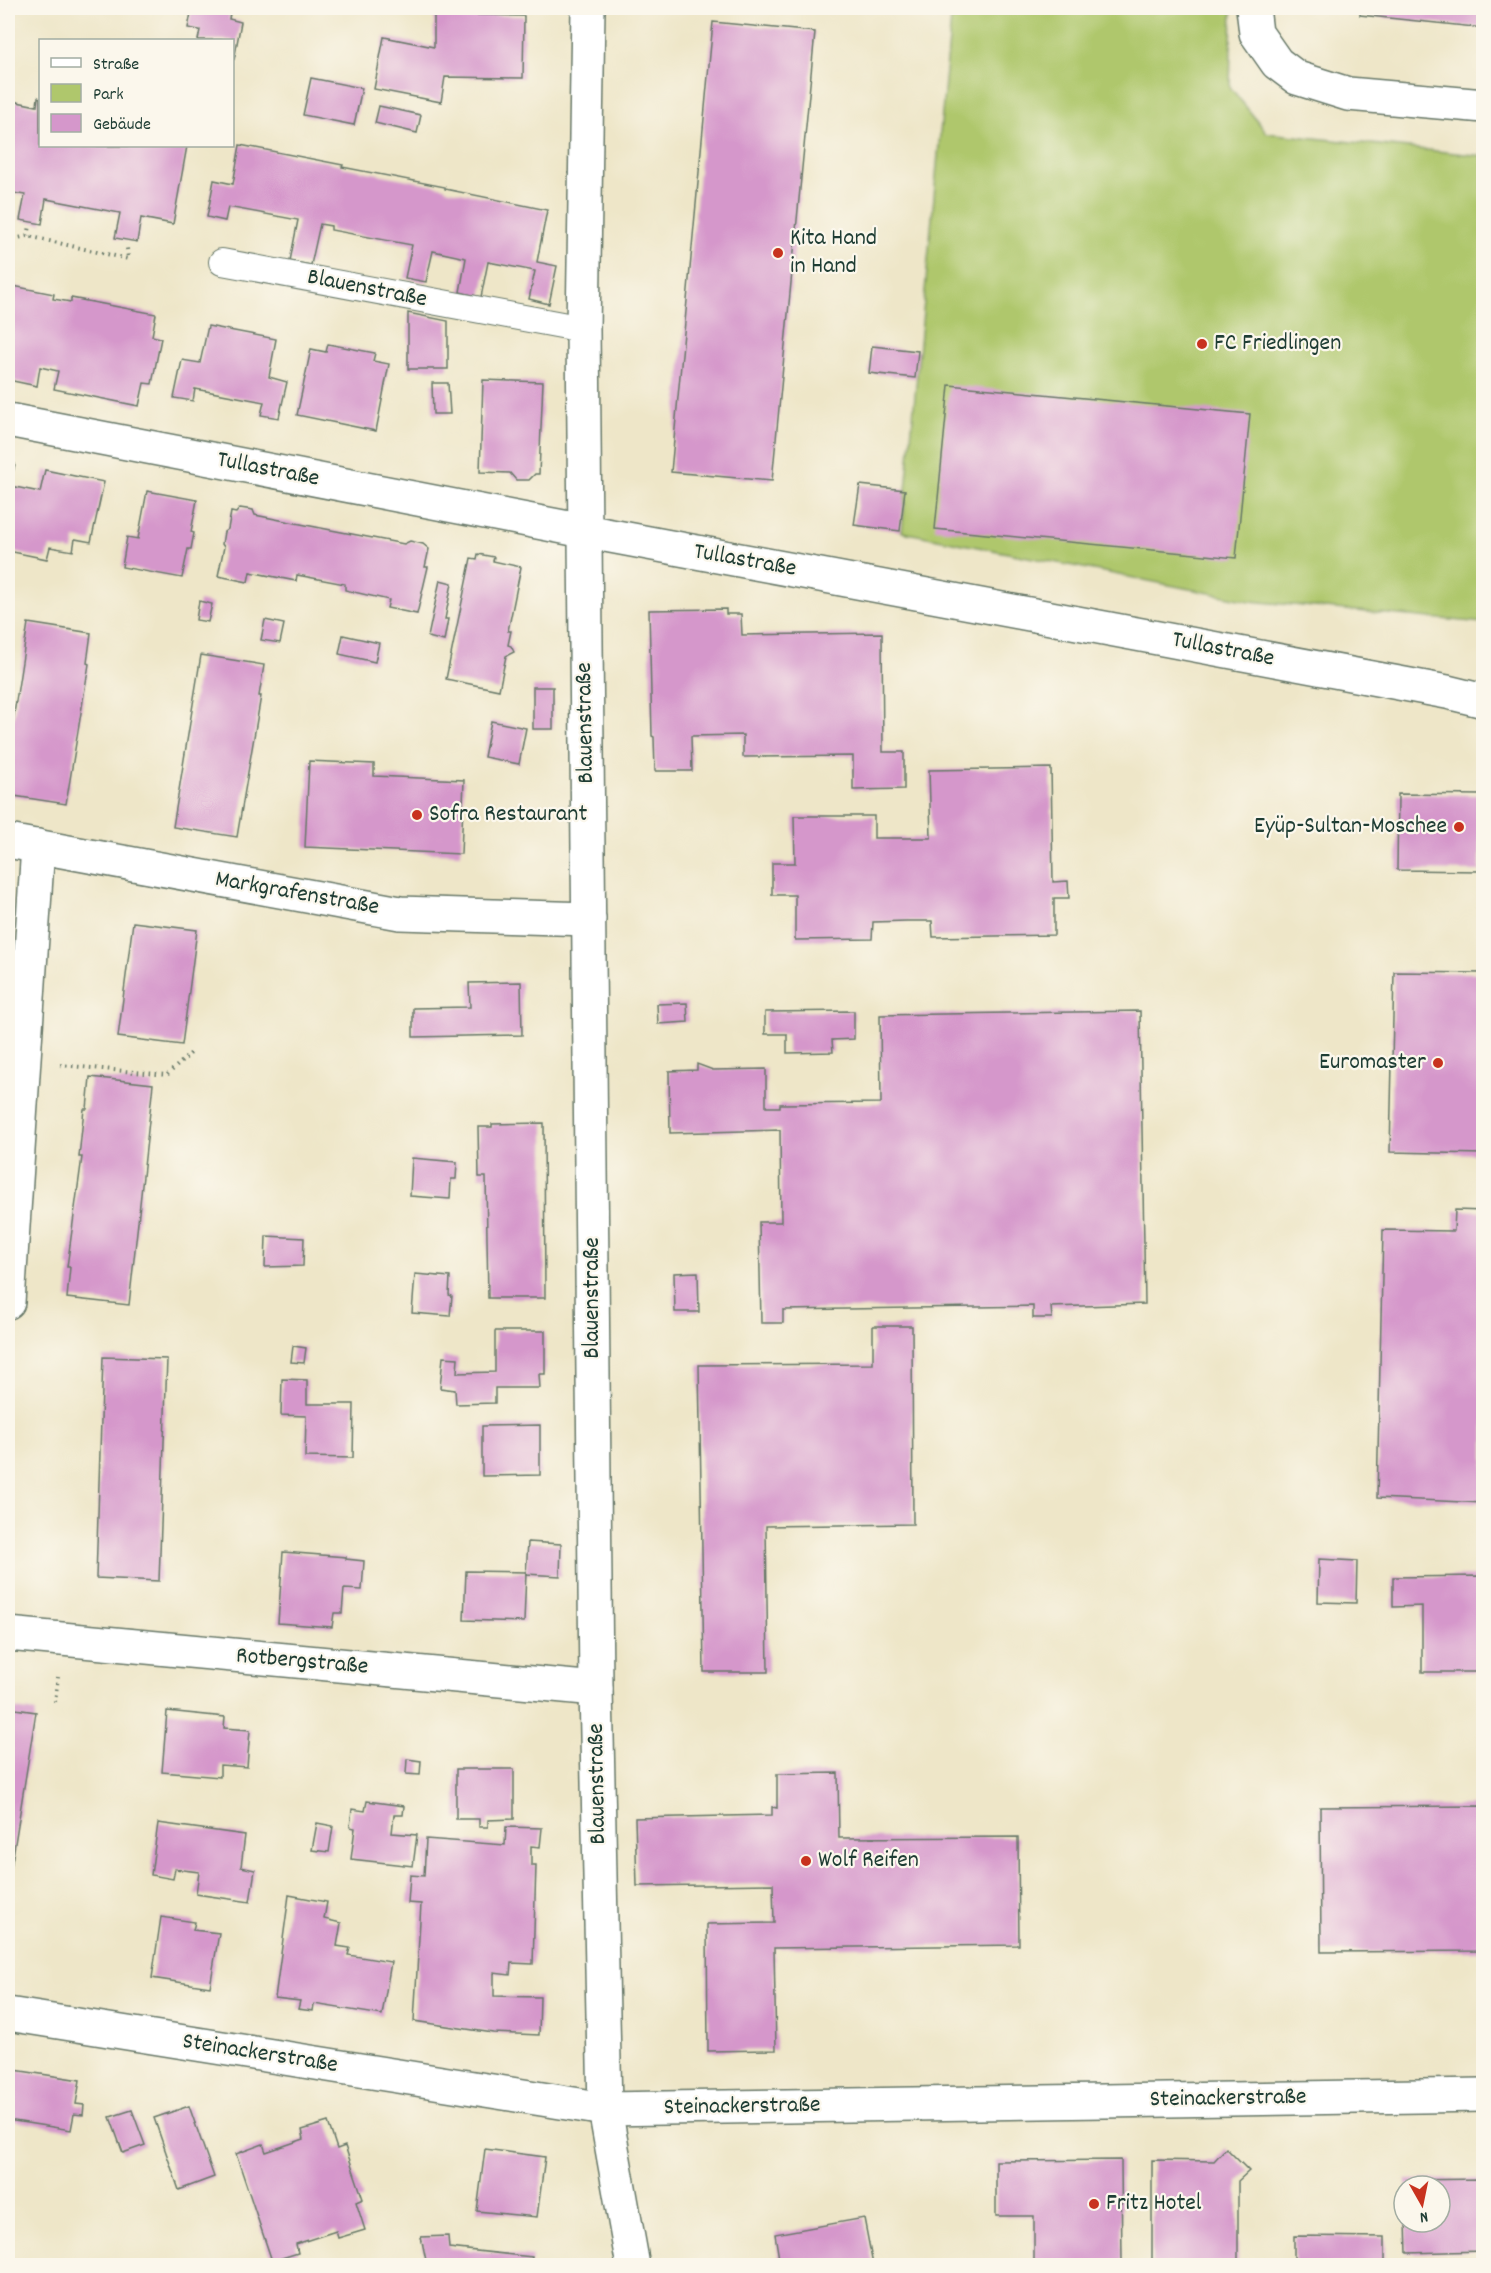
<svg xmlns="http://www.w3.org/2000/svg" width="1491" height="2273" font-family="Dekko,sans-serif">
  <rect width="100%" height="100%" fill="#fbf7ec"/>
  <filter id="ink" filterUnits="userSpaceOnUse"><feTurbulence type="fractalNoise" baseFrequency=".0167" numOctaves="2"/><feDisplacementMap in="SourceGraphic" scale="12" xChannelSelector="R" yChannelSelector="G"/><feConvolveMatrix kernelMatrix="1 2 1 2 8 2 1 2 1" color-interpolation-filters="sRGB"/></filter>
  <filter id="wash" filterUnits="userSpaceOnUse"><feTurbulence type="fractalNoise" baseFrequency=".008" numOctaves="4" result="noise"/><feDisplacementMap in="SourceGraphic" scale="24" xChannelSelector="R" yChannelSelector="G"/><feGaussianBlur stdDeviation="1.35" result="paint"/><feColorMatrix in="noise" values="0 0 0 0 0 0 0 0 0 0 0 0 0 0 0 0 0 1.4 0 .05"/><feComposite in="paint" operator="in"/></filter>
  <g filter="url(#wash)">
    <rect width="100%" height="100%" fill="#eee6c8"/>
    <path fill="#afc76c" stroke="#678250" stroke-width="1.5" d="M 952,8 L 1232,8 L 1230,87 L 1267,133 L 1483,156 L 1483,623 L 1250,601 L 902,532 Z"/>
    <g id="blocks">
      <g fill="#d597cb">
        <path d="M 192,8 L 231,8 L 229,19 L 241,22 L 234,60 L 232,40 L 198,40 L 200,30 L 188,28 Z"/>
        <path d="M 1360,8 L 1484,8 L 1484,28 L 1360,15 Z"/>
        <path d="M 434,14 L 524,16 L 523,78 L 445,77 L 441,102 L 374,89 L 384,37 L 434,47 Z"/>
        <path d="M 713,22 L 815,32 L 772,481 L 671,472 Z"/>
        <path d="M 311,78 L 362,88 L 354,125 L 303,115 Z"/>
        <path d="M 38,97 L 40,98 L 40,146 L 187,146 L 173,224 L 141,218 L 137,242 L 115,238 L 120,213 L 46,199 L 42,224 L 20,220 L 25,195 L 8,192 L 8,125 L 12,101 L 37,106 Z"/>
        <path d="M 379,106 L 421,115 L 417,133 L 375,123 Z"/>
        <path d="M 240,145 L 343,165 L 342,167 L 445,187 L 445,189 L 547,210 L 537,262 L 557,266 L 549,304 L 529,299 L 535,271 L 488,262 L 481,297 L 460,292 L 466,258 L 433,251 L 426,282 L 405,278 L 412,245 L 331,230 L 331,226 L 320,224 L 311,265 L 290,261 L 298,220 L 228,207 L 225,221 L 207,217 L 214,180 L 233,184 Z"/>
        <path d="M 8,285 L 54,294 L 53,299 L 71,302 L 71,298 L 156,314 L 152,336 L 161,338 L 152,384 L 144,383 L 139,406 L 54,389 L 58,371 L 40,367 L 37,386 L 8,380 Z"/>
        <path d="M 408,313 L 448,321 L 448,369 L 408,369 Z"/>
        <path d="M 208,326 L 276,339 L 269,377 L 287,382 L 279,418 L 261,415 L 264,402 L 195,389 L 193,401 L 174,398 L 182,360 L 200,363 Z"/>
        <path d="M 328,344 L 375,353 L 373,361 L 389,364 L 376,431 L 297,415 L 311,349 L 326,352 Z"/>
        <path d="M 872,346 L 918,351 L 915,378 L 869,373 Z"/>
        <path d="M 483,380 L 543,382 L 539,474 L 535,474 L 529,480 L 516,480 L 510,473 L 480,472 Z"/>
        <path d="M 432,383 L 448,383 L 450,414 L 433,414 Z"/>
        <path d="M 949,385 L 1250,414 L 1236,558 L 935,529 Z"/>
        <path d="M 8,463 L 15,464 L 10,486 L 40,492 L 45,470 L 104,482 L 91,542 L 75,539 L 73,551 L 50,547 L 47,559 L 8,551 Z"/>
        <path d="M 860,485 L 905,490 L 900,531 L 854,525 Z"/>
        <path d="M 147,491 L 197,500 L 191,532 L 194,533 L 191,549 L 188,549 L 182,578 L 122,567 L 127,537 L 138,539 Z"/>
        <path d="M 240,508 L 253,510 L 255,515 L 331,530 L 404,544 L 410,541 L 423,544 L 429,549 L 425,567 L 428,567 L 417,614 L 387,608 L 389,600 L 345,590 L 345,584 L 297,575 L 296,581 L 250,572 L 248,582 L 218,576 L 224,547 L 222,544 L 224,532 L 228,529 L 231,512 L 236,513 Z"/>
        <path d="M 478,554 L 494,557 L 493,561 L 521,567 L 508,631 L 511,631 L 508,645 L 511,646 L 514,652 L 506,656 L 499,690 L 446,679 L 471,558 L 477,559 Z"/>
        <path d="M 440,580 L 452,583 L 445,619 L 448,619 L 444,641 L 428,637 Z"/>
        <path d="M 8,585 L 11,586 L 9,600 L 8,600 Z"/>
        <path d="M 199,601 L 212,604 L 208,622 L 196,620 Z"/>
        <path d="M 726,609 L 726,614 L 741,614 L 742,635 L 882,633 L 883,752 L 904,752 L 904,789 L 853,790 L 853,756 L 743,757 L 743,735 L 691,736 L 692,771 L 655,771 L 654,737 L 652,736 L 649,610 Z"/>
        <path d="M 265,620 L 284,624 L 280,643 L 261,640 Z"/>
        <path d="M 28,623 L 91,633 L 87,663 L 89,664 L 66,804 L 8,795 L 8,753 Z"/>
        <path d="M 343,635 L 379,643 L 375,662 L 339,654 Z"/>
        <path d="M 201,655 L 264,665 L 259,696 L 261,696 L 237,837 L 173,827 Z"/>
        <rect x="533" y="687" width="20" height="42"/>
        <path d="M 491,721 L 526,728 L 519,764 L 484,757 Z"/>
        <path d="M 309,761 L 374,764 L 374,776 L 464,780 L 461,854 L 305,847 Z"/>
        <path d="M 1051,768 L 1053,882 L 1068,881 L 1069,898 L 1054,898 L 1054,935 L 933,937 L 932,921 L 906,921 L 873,922 L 872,939 L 795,940 L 795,895 L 772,895 L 772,863 L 795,863 L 794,816 L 874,816 L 874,838 L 931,838 L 929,770 Z"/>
        <path d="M 1398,794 L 1481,795 L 1480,871 L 1397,870 Z"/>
        <path d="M 133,922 L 197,930 L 182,1045 L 118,1037 Z"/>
        <path d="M 1394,972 L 1484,973 L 1484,1154 L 1390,1152 Z"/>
        <path d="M 521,982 L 522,1035 L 413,1037 L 413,1008 L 470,1007 L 469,983 Z"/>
        <path d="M 687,1003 L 688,1022 L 658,1024 L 657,1004 Z"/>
        <path d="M 854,1011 L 854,1039 L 832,1040 L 833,1052 L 787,1053 L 787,1034 L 765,1034 L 765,1012 Z"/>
        <path d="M 1140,1011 L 1145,1304 L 1051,1307 L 1052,1318 L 1033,1318 L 1033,1306 L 783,1310 L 783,1323 L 761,1323 L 759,1222 L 781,1222 L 780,1130 L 670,1133 L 669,1071 L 697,1070 L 697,1064 L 713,1070 L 766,1069 L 766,1107 L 780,1107 L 780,1104 L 881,1103 L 880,1015 Z"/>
        <path d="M 90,1077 L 153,1084 L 129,1305 L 67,1298 L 70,1267 L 67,1267 L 82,1157 L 79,1157 L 84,1109 L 87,1109 Z"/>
        <path d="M 544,1123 L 545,1298 L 488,1298 L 486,1177 L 479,1177 L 478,1127 L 492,1127 L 492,1124 Z"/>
        <path d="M 412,1158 L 457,1162 L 456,1179 L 451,1179 L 450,1199 L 410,1196 Z"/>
        <path d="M 1455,1210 L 1484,1211 L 1484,1503 L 1377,1498 L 1383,1230 L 1454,1231 Z"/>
        <path d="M 266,1236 L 304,1238 L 303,1266 L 265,1267 Z"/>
        <path d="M 698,1272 L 699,1312 L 675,1312 L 674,1273 Z"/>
        <path d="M 415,1274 L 450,1277 L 449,1295 L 452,1296 L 450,1316 L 412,1313 Z"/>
        <path d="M 873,1326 L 912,1326 L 913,1524 L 766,1526 L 768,1672 L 704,1672 L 699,1365 L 873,1364 Z"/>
        <path d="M 495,1331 L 545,1331 L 545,1374 L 539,1374 L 540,1388 L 495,1388 L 495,1403 L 456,1404 L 455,1390 L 440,1388 L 443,1357 L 458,1358 L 457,1373 L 495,1372 Z"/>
        <path d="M 293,1346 L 306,1348 L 304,1363 L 291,1362 Z"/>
        <path d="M 103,1357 L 167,1359 L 159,1581 L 96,1578 Z"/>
        <path d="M 282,1379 L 307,1380 L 307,1404 L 354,1404 L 353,1458 L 305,1457 L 306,1416 L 281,1415 Z"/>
        <path d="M 540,1425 L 540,1475 L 482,1476 L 482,1426 Z"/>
        <path d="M 528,1542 L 561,1544 L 560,1576 L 526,1574 Z"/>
        <path d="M 283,1552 L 346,1557 L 346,1559 L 364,1561 L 362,1590 L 344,1589 L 342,1613 L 334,1613 L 332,1627 L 278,1623 Z"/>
        <path d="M 1319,1559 L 1357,1561 L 1356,1603 L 1318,1602 Z"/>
        <path d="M 466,1571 L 526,1572 L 524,1622 L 464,1620 Z"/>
        <path d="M 1484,1576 L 1484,1672 L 1422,1672 L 1422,1606 L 1393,1607 L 1393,1577 Z"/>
        <path d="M 8,1708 L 36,1712 L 9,1881 L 8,1881 Z"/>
        <path d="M 167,1711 L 225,1717 L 224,1728 L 250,1730 L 247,1767 L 220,1765 L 220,1777 L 162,1772 Z"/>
        <path d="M 407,1759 L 421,1761 L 420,1775 L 406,1774 Z"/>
        <path d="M 456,1769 L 514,1769 L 514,1819 L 488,1820 L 488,1827 L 479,1827 L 479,1819 L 456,1819 Z"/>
        <path d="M 838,1773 L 839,1838 L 1018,1837 L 1019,1945 L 774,1948 L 776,2050 L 708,2051 L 707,1924 L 774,1923 L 773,1884 L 637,1886 L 635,1818 L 772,1815 L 772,1807 L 777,1808 L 777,1774 Z"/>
        <path d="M 367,1801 L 404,1806 L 403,1815 L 394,1815 L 392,1833 L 417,1835 L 413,1866 L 351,1859 L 355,1828 L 350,1827 L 352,1809 L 365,1811 Z"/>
        <path d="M 1484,1806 L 1484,1951 L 1321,1952 L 1320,1807 Z"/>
        <path d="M 158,1823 L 245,1835 L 241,1867 L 255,1870 L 250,1902 L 196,1894 L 199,1872 L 175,1869 L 173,1879 L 151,1875 Z"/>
        <path d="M 317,1823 L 333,1826 L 329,1852 L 312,1850 Z"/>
        <path d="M 506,1827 L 542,1828 L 540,1847 L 531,1846 L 531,1865 L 536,1865 L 533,1964 L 511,1963 L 510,1975 L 494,1973 L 494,1996 L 540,1997 L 539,2035 L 493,2033 L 414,2021 L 421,1904 L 408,1903 L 410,1875 L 424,1876 L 426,1839 L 505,1845 Z"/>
        <path d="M 289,1895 L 327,1902 L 324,1919 L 341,1923 L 337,1946 L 350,1948 L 348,1955 L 391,1962 L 382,2015 L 314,2004 L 313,2011 L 298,2009 L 300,2001 L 275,1998 Z"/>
        <path d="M 161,1917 L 195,1922 L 193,1930 L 219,1933 L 210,1987 L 152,1978 Z"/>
        <path d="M 8,2069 L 80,2080 L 76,2104 L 84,2105 L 83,2115 L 74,2114 L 71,2130 L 8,2120 Z"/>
        <path d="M 189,2106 L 214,2177 L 179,2190 L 154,2118 Z"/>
        <path d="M 132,2110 L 145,2145 L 123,2153 L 110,2117 Z"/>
        <path d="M 328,2122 L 337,2149 L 345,2146 L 363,2199 L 356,2202 L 365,2230 L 338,2238 L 336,2231 L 296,2244 L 298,2253 L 272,2261 L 236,2154 L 263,2144 L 266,2152 L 304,2139 L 302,2130 Z"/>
        <path d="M 1226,2148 L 1249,2171 L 1238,2181 L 1238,2265 L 1152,2265 L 1152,2160 L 1214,2161 Z"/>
        <path d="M 485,2149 L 545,2157 L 537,2217 L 477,2211 Z"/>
        <path d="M 1121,2160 L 1122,2265 L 1034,2265 L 1034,2216 L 996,2216 L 996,2161 Z"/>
        <path d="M 1484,2179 L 1484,2251 L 1407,2253 L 1406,2222 L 1440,2222 L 1440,2186 L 1406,2186 L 1406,2180 Z"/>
        <path d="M 864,2218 L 873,2265 L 780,2265 L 775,2234 Z"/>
        <path d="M 448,2236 L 449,2248 L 532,2257 L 531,2265 L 427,2265 L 421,2237 Z"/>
        <path d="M 1294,2236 L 1385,2237 L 1385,2265 L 1294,2265 Z"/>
      </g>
    </g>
  </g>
  <g filter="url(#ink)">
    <use href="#blocks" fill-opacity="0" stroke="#677868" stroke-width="1.5"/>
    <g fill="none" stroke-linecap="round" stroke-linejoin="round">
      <g stroke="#677868" stroke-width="28">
        <path id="lane" d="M 222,262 L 583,329"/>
      </g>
      <g stroke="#677868" stroke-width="36">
        <g id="street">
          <path d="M 588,8 L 583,329 L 596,1689 L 605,2109 L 633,2266"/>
          <path d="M 1253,8 L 1256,33 L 1277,63 L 1297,78 L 1348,94 L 1484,106"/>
          <path d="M 8,420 L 584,531 L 1447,692 L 1484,701"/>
          <path d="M 8,841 L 400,913 L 589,919"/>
          <path d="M 8,1302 L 38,846"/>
          <path d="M 8,1634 L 596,1689"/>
          <path d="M 8,2014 L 605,2109 L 1484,2095"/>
        </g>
      </g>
      <g stroke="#677868" stroke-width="4" stroke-dasharray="1.5 4.5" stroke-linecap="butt">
        <path d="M 28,236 L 30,226"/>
        <path d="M 8,240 L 28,236 L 128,259 L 127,248"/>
        <path d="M 60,1065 L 167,1075 L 191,1053"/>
        <path d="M 55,1702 L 58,1677"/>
      </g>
      <use href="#lane" stroke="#fff" stroke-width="26"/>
      <use href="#street" stroke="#fff" stroke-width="33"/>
    </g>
  </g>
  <g fill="#c8321e" stroke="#fbf7ec" stroke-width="2">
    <circle cx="778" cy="253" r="6"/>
    <circle cx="1202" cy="344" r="6"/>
    <circle cx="417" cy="815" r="6"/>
    <circle cx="1459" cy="827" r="6"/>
    <circle cx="1438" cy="1063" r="6"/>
    <circle cx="806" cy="1861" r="6"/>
    <circle cx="1094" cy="2204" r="6"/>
  </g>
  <g text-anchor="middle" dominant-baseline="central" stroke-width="4.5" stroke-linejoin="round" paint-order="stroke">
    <g font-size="24" fill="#1f3d34" stroke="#fbf7ec" text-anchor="start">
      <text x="790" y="239">Kita Hand<tspan x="790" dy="28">in Hand</tspan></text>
      <text x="1214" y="344">FC Friedlingen</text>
      <text x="429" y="815">Sofra Restaurant</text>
      <text x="1447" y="827" text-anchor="end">Eyüp-Sultan-Moschee</text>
      <text x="1426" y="1063" text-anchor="end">Euromaster</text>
      <text x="818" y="1861">Wolf Reifen</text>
      <text x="1106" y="2204">Fritz Hotel</text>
    </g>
    <g font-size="24" fill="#1f3d34" stroke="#fbf7ec">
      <text transform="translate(367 289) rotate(11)">Blauenstraße</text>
      <text transform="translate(268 470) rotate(11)">Tullastraße</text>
      <text transform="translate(745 561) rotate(10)">Tullastraße</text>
      <text transform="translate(1223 650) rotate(11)">Tullastraße</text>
      <text transform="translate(586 723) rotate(-91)">Blauenstraße</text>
      <text transform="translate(297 894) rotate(10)">Markgrafenstraße</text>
      <text transform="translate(593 1298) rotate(-90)">Blauenstraße</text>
      <text transform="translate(302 1662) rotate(5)">Rotbergstraße</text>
      <text transform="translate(598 1784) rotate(-91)">Blauenstraße</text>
      <text transform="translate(260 2054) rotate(9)">Steinackerstraße</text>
      <text transform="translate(1228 2099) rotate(-1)">Steinackerstraße</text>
      <text transform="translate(742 2107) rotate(-1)">Steinackerstraße</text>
    </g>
  </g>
  <rect width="1491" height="2273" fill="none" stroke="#fbf7ec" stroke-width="30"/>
  <rect x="39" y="39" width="195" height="108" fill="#fbf7ec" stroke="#a3ada2" stroke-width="1.5"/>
  <rect x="51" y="58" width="30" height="9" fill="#ffffff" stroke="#a3ada2" stroke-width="1.5"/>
  <text x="93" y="69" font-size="18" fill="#1f3d34">Straße</text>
  <rect x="51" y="84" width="30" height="18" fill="#afc76c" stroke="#a3ada2" stroke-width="1.5"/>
  <text x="93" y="99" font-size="18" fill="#1f3d34">Park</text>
  <rect x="51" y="114" width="30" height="18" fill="#d597cb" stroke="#a3ada2" stroke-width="1.5"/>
  <text x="93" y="129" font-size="18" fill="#1f3d34">Gebäude</text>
  <g transform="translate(1422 2204) rotate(171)"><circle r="28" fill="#fbf7ec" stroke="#a3ada2" stroke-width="1.5"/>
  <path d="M0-4.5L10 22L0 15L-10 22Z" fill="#c8321e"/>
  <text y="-9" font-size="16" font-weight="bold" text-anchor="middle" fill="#1f3d34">N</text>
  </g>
</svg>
